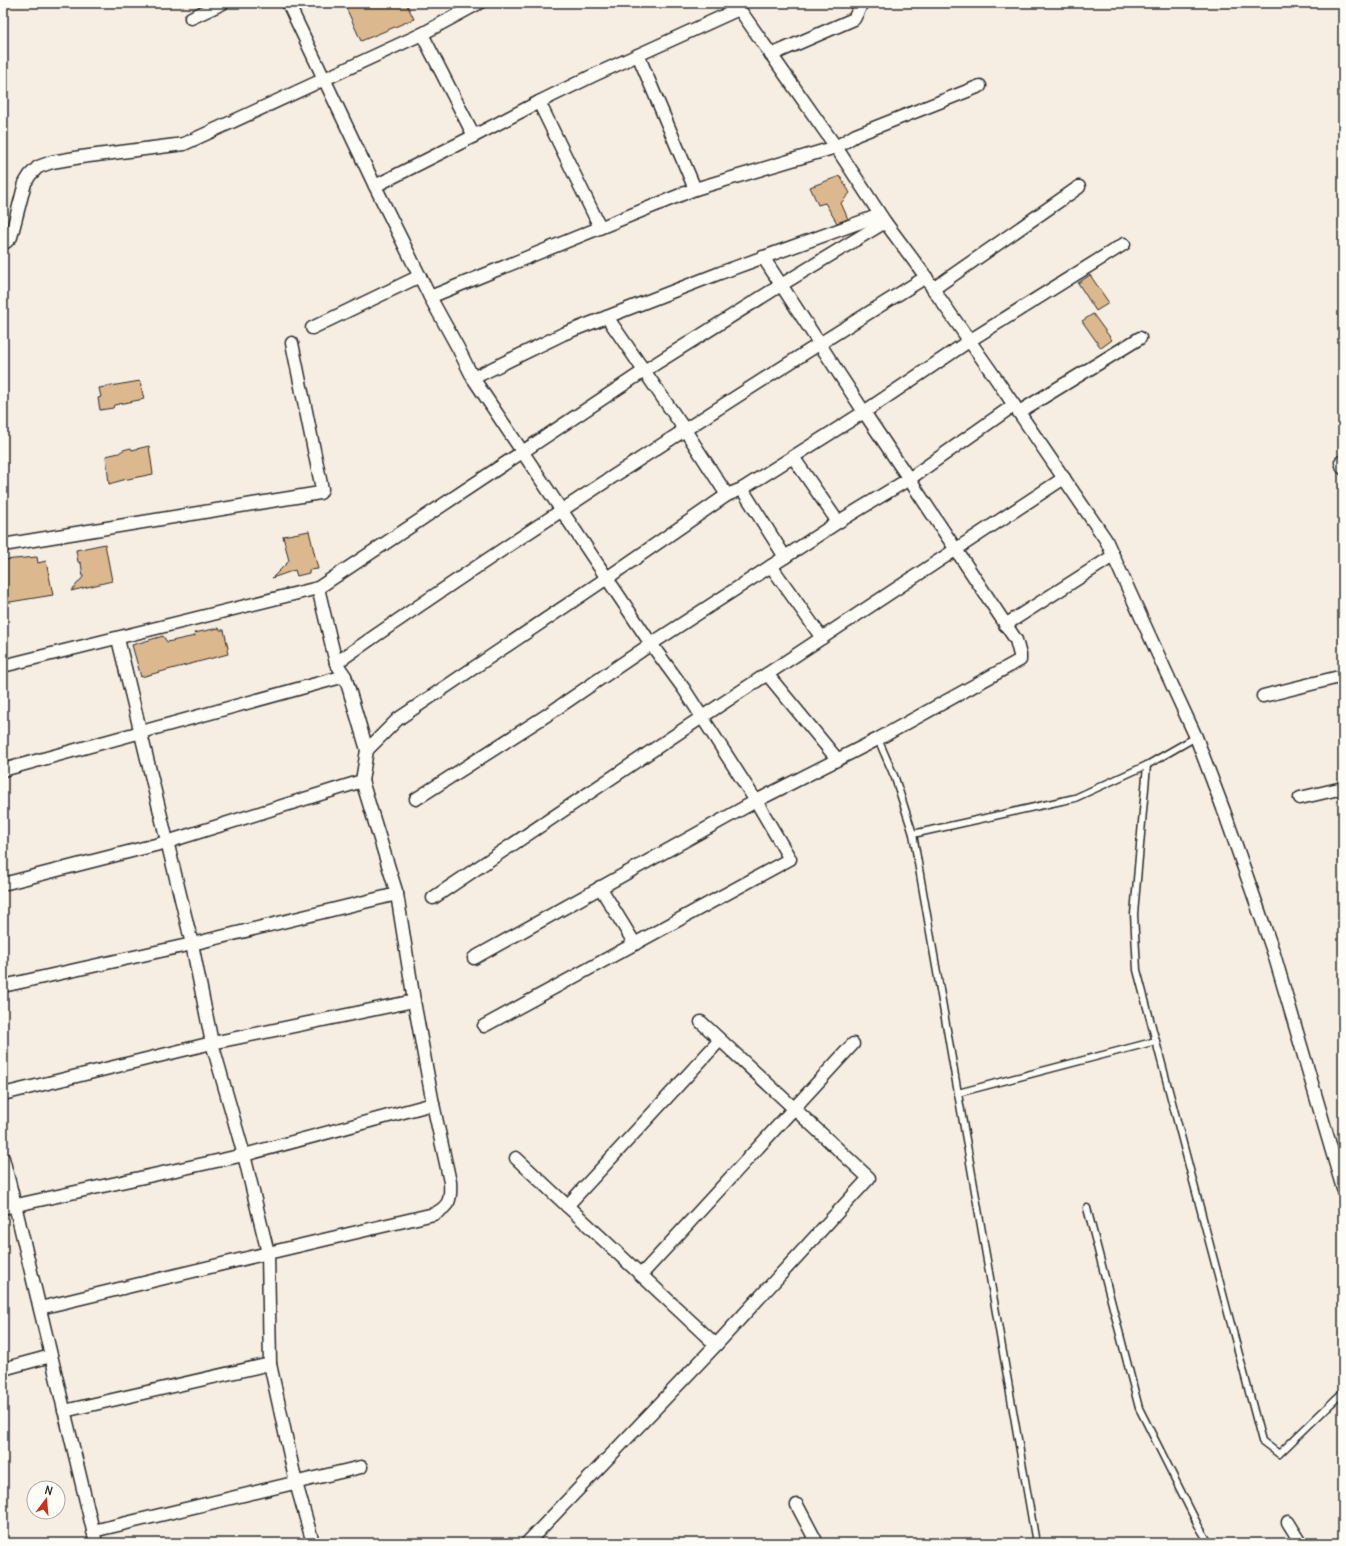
<svg xmlns="http://www.w3.org/2000/svg" width="1346" height="1546" font-family="Delius,sans-serif">
  <rect width="100%" height="100%" fill="#f6eee2"/>
  <filter id="ink" filterUnits="userSpaceOnUse"><feTurbulence type="fractalNoise" baseFrequency=".025" numOctaves="2"/><feDisplacementMap in="SourceGraphic" scale="8" xChannelSelector="R" yChannelSelector="G"/><feConvolveMatrix kernelMatrix="1 2 1 2 8 2 1 2 1" color-interpolation-filters="sRGB"/></filter>
  <g filter="url(#ink)">
    <g fill="#dcb88e" stroke="#2b2b2b">
      <path d="M 344,3 L 406,3 L 414,19 L 361,41 Z"/>
      <path d="M 840,176 L 850,193 L 841,203 L 848,219 L 837,223 L 825,203 L 818,205 L 810,187 Z"/>
      <path d="M 1090,275 L 1109,303 L 1096,311 L 1078,283 Z"/>
      <path d="M 1093,314 L 1112,340 L 1101,348 L 1082,321 Z"/>
      <path d="M 140,381 L 144,399 L 114,405 L 113,408 L 100,410 L 98,398 L 101,397 L 99,388 Z"/>
      <path d="M 149,446 L 153,474 L 123,480 L 109,484 L 106,456 L 119,453 L 123,450 L 131,448 L 132,450 Z"/>
      <path d="M 309,531 L 318,569 L 309,570 L 309,573 L 297,576 L 295,570 L 272,578 L 289,561 L 283,536 Z"/>
      <path d="M 105,544 L 112,581 L 71,591 L 83,577 L 81,563 L 78,562 L 76,550 Z"/>
      <path d="M 37,557 L 38,563 L 46,561 L 53,595 L 4,603 L 3,597 L 3,560 Z"/>
      <path d="M 219,628 L 220,630 L 224,630 L 228,648 L 227,650 L 228,654 L 141,677 L 132,645 L 163,636 L 167,642 L 195,636 L 194,633 Z"/>
    </g>
    <g fill="none" stroke-linecap="round" stroke-linejoin="round">
      <g stroke="#2b2b2b" stroke-width="9">
        <g id="service">
          <path d="M 878,739 L 895,778 L 913,834 L 1036,1543"/>
          <path d="M 1147,765 L 1134,914 L 1137,970 L 1262,1441 L 1279,1454 L 1343,1392"/>
          <path d="M 913,834 L 1075,798 L 1147,765 L 1196,737"/>
          <path d="M 958,1093 L 1156,1041"/>
          <path d="M 1087,1208 L 1139,1408 L 1198,1525 L 1209,1543"/>
        </g>
      </g>
      <g stroke="#2b2b2b" stroke-width="15">
        <g id="minor">
          <path d="M 288,3 L 375,186 L 430,297 L 695,189 L 836,147 L 856,135 L 980,86"/>
          <path d="M 735,3 L 836,147 L 885,222 L 926,277 L 933,289 L 990,370 L 1106,540 L 1166,672 L 1196,737 L 1224,811 L 1274,954 L 1343,1189"/>
          <path d="M 191,18 L 223,3"/>
          <path d="M 638,55 L 695,189"/>
          <path d="M 771,55 L 854,19 L 860,7 L 859,3"/>
          <path d="M 474,136 L 539,102"/>
          <path d="M 375,186 L 474,136 L 422,34"/>
          <path d="M 600,227 L 539,102 L 592,76 L 739,9"/>
          <path d="M 3,243 L 6,242 L 11,237 L 25,183 L 30,175 L 38,167 L 52,162 L 81,157 L 184,144 L 422,34 L 479,3"/>
          <path d="M 933,289 L 1079,187"/>
          <path d="M 430,297 L 458,348 L 473,378 L 563,334 L 720,273 L 880,215"/>
          <path d="M 607,317 L 685,430 L 727,495 L 742,489 L 864,412 L 763,257"/>
          <path d="M 312,328 L 420,276"/>
          <path d="M 473,378 L 651,644 L 785,557"/>
          <path d="M 1014,405 L 909,479 L 864,412 L 969,341 L 1124,244"/>
          <path d="M 1019,412 L 1140,338"/>
          <path d="M 1341,462 L 1343,468"/>
          <path d="M 742,489 L 785,557 L 838,522"/>
          <path d="M 3,545 L 320,493 L 322,489 L 292,343"/>
          <path d="M 771,566 L 822,638"/>
          <path d="M 1005,625 L 1113,556"/>
          <path d="M 336,663 C 529,529 727,401 926,277"/>
          <path d="M 3,666 L 318,588 L 644,371 L 781,285 L 885,222"/>
          <path d="M 767,674 L 837,759"/>
          <path d="M 1263,696 L 1343,676"/>
          <path d="M 367,750 L 398,719 L 607,578 L 727,495"/>
          <path d="M 3,770 L 345,676"/>
          <path d="M 1300,798 L 1343,788"/>
          <path d="M 416,799 L 547,715 L 651,644 L 684,689 L 756,801 L 878,739 L 1020,660 L 1020,655 L 1016,640 L 909,479 L 838,522 L 793,457"/>
          <path d="M 3,884 L 167,842 L 362,781"/>
          <path d="M 600,887 L 635,944"/>
          <path d="M 433,898 L 702,717 L 1064,478"/>
          <path d="M 474,958 L 756,801 L 790,859 L 484,1026"/>
          <path d="M 3,986 L 192,944 L 397,894"/>
          <path d="M 3,1094 L 212,1043 L 414,1001"/>
          <path d="M 3,1158 L 15,1205 L 96,1543"/>
          <path d="M 516,1158 L 716,1345"/>
          <path d="M 567,1206 L 720,1040"/>
          <path d="M 3,1208 L 244,1155 L 433,1104"/>
          <path d="M 641,1275 L 853,1044"/>
          <path d="M 40,1308 L 268,1253 L 244,1155 L 212,1043 L 192,944 L 118,639"/>
          <path d="M 3,1369 L 51,1356"/>
          <path d="M 64,1411 L 270,1364"/>
          <path d="M 797,1505 L 817,1543"/>
          <path d="M 1288,1522 L 1301,1543"/>
          <path d="M 93,1531 L 361,1467"/>
          <path d="M 313,1543 L 296,1483 L 270,1364 L 268,1253 L 434,1214 C 450,1206 451,1199 450,1182 L 433,1104 L 414,1001 L 397,894 L 362,781 L 367,750 L 345,676 L 336,663 L 318,588"/>
          <path d="M 527,1543 L 716,1345 L 869,1178 L 701,1022"/>
        </g>
      </g>
      <use href="#service" stroke="#fdfcf7" stroke-width="6"/>
      <use href="#minor" stroke="#fdfcf7" stroke-width="12"/>
    </g>
  </g>
  <rect width="1346" height="1546" fill="none" stroke="#fdfcf7" stroke-width="16"/>
  <rect x="8" y="8" width="1330" height="1530" fill="none" stroke="#2b2b2b" stroke-width="1.5" filter="url(#ink)"/>
  <g transform="translate(46 1500) rotate(16)"><circle r="19" fill="#fdfcf7" stroke="#a9a8a5"/>
  <path d="M0-3L7 15L0 10L-7 15Z" fill="#c8321e"/>
  <text y="-6" font-size="11" font-weight="bold" text-anchor="middle" fill="#2b2b2b">N</text>
  </g>
</svg>
